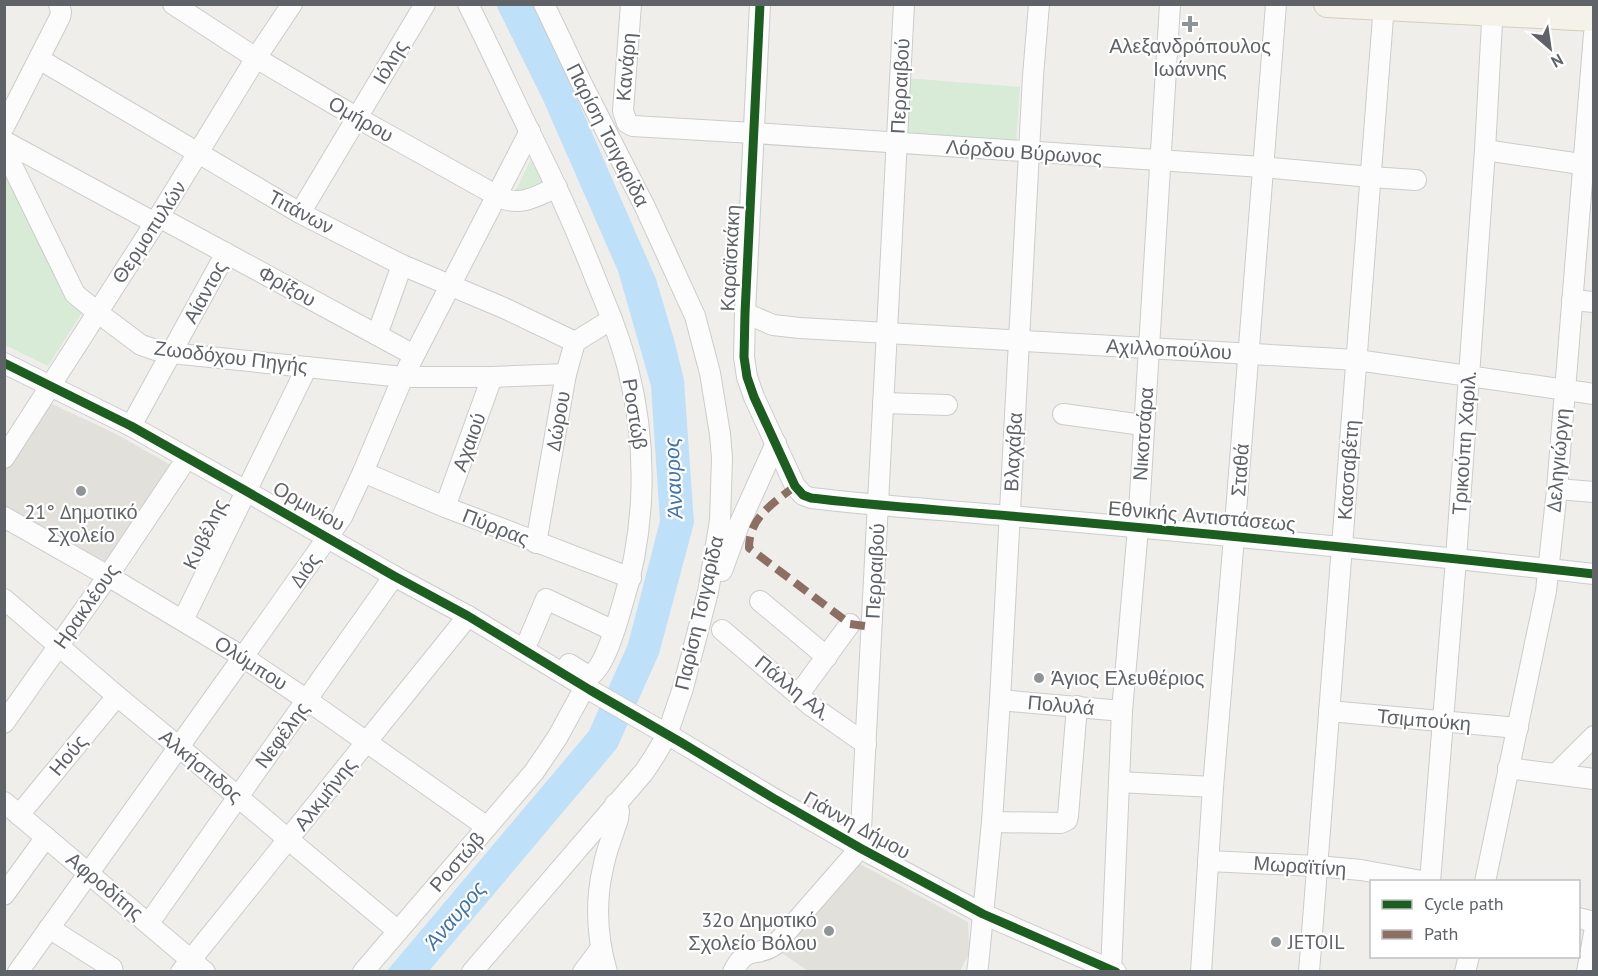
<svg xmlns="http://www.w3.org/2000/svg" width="1598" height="976" font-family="'PT Sans',sans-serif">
  <rect width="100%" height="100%" fill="#efeeea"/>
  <g fill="#e2e0da">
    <path d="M 50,403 L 118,435 L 174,467 L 105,568 L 5,513 L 5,470 Z"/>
    <path d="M 858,863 L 968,922 L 969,954 L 960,971 L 808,971 L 782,953 Z"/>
  </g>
  <g fill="#d8ebd6">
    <path d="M 905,78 L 1020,87 L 1016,144 L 901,136 Z"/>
    <path d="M 533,160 L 543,182 L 542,186 L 521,195 L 515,192 L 530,161 Z"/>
    <path d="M 5,170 L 6,171 L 67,303 L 82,313 L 48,366 L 5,345 Z"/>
  </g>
  <path fill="#bfe0f9" d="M 496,5 L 533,5 L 572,87 L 656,279 L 675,343 L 684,380 L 694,523 L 659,654 L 617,748 L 429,971 L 386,972 L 589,731 L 628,644 L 660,521 L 651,386 L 618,271 L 543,100 Z"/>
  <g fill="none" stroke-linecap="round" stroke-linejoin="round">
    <g stroke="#cbcccc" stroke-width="22">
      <g id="minor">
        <path d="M 173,4 L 256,58 L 356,117 L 501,198 C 523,206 537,196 557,187"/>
        <path d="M 468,4 C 492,52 514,100 537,147 C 559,191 578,234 596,280 C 608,309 620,338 628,369 C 648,447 646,529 622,606 C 617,623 605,666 591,675 L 587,675 L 569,664"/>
        <path d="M 631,4 L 623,111 L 627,123 L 633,126 L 753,133 L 1262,167 L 1371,177 L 1416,180"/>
        <path d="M 760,4 L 745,313 L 744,357 L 747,377 L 754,397 L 795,486 L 803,495 L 811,498 C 877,506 944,510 1010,516 C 1205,533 1399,552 1594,574"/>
        <path d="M 39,59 L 300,213 L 402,265 L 504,308 L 575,342"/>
        <path d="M 4,127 L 60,17 L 61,12 L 59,4"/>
        <path d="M 4,141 L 155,223"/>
        <path d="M 4,149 L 75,294 L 97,312 L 141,345 L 156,350 L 171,353 L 403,377 L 492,377 L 566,374"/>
        <path d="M 1485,150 L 1594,166"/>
        <path d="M 300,213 L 425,4"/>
        <path d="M 159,217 L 414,355"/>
        <path d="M 1572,300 L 1594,302"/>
        <path d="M 745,313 L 773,325 L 800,328 L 1357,360 L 1594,394"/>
        <path d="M 377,335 L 402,265"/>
        <path d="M 4,363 L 131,426 L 246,491 L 394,576 L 468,616 L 590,690 L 682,743 L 773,798 L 860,848 L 983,914 L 1116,972"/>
        <path d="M 883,403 L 947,405"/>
        <path d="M 1063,414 L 1143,425"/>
        <path d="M 131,426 L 226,253"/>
        <path d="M 4,458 L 155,223 L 256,58 L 292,4"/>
        <path d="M 363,472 L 445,507 L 631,578"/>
        <path d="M 1557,489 L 1594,492"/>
        <path d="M 445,507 L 492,377"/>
        <path d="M 4,517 L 108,576 L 243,657 L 307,700 L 487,827"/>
        <path d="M 536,543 L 566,374 L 575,342 L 612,319"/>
        <path d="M 722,571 L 738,527 L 776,443"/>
        <path d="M 4,599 L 117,696 L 179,747 L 289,840 L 398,931"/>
        <path d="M 760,601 L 827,657"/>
        <path d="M 183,620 L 307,367"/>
        <path d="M 722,630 L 810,705 L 866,744"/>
        <path d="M 529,639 L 546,599 L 614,631"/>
        <path d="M 799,694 L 850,624"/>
        <path d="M 1000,700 L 1122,711"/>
        <path d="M 1329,711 L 1518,728"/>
        <path d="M 4,723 L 108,576 L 187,458"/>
        <path d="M 1508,768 L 1594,779"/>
        <path d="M 1556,774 L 1594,736"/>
        <path d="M 1119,782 L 1213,787"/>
        <path d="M 4,802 L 205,972"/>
        <path d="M 19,815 L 117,696"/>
        <path d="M 992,822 L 1061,823 L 1067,820 L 1068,816 L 1077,706"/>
        <path d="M 1208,861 L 1317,866 L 1361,870 L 1427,882"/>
        <path d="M 1430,882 L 1456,559 L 1485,150 L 1493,4"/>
        <path d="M 1485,882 L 1546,591 L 1557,489 L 1594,34"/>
        <path d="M 4,895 L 46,837"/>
        <path d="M 1578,918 L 1594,922"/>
        <path d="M 149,923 L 394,576"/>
        <path d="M 49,928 L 112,968 L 113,972"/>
        <path d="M 18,972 L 243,657 L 342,517 L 363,472 L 403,377 L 530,131"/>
        <path d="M 181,972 L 468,616"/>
        <path d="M 363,972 L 534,772 L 557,738 L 585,687"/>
        <path d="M 472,972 L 644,772 L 654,757 L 667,735 L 683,688 L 708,592 L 720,521 L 722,458 L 720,434 L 710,373 L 695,316 L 645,207 L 582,84 L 544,4"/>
        <path d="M 583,972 L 601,948"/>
        <path d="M 607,972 C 597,938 595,903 603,868 C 606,851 613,835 618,819 L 619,811 L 615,804"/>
        <path d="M 733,972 C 747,943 757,959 776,944 L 860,848 L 904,4"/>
        <path d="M 977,972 L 978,966 L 992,822 L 1000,700 L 1033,76 L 1039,4"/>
        <path d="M 1111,972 L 1122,711 L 1138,528 L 1170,4"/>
        <path d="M 1201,972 L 1213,787 L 1234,537 L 1276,4"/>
        <path d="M 1309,972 L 1384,4"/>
        <path d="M 1465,972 L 1469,956"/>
        <path d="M 1587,972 L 1594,933"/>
      </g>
    </g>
    <g stroke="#d7ceb8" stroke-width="28">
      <path id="major" d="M 1327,4 L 1594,18"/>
    </g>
    <use href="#minor" stroke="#fdfcfc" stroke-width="20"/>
    <use href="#major" stroke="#f4f2e9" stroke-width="26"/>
    <path stroke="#8d6e63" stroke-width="8" stroke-dasharray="15 8" stroke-linecap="butt" d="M 795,486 C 773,504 749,517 749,548 L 850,624 L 872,627"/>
    <g stroke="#fff" stroke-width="13">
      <g id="cycleway">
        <path d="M 760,4 L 745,313 L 744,357 L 747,377 L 754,397 L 795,486 L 803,495 L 811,498 C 877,506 944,510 1010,516 C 1205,533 1399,552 1594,574"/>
        <path d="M 4,363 L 131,426 L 246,491 L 394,576 L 468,616 L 590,690 L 682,743 L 773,798 L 860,848 L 983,914 L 1116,972"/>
      </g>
    </g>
    <use href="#cycleway" stroke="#1b5e20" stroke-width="9"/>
  </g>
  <g fill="#919496" stroke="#fff" stroke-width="2">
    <path d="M1187 15h6v6h6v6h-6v6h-6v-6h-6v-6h6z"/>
    <circle cx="81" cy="491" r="6"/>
    <circle cx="1039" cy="678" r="6"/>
    <circle cx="829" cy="931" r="6"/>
    <circle cx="1276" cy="942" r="6"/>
  </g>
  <g text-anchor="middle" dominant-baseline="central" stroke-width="4.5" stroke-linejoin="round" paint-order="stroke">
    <g font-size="20" fill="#5f6368" stroke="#fff">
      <text x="1190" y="46">Αλεξανδρόπουλος<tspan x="1190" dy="23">Ιωάννης</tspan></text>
      <text x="81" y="512">21° Δημοτικό<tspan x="81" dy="23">Σχολείο</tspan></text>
      <text x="1051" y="678" text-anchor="start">Άγιος Ελευθέριος</text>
      <text x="817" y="920" text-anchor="end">32ο Δημοτικό<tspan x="817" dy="23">Σχολείο Βόλου</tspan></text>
      <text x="1288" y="942" text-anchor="start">JETOIL</text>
    </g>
    <g font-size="20" fill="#5f6368" stroke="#fff">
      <text transform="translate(390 62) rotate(-59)">Ιόλης</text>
      <text transform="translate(626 67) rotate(-85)">Κανάρη</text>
      <text transform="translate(900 86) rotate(-87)">Περραιβού</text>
      <text transform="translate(361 119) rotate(30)">Ομήρου</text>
      <text transform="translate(608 135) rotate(63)">Παρίση Τσιγαρίδα</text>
      <text transform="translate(1024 152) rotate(4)">Λόρδου Βύρωνος</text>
      <text transform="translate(301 212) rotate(28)">Τιτάνων</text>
      <text transform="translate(149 232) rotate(-57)">Θερμοπυλών</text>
      <text transform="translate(730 258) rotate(-87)">Καραϊσκάκη</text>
      <text transform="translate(287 286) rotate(29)">Φρίξου</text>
      <text transform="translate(205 292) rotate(-61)">Αίαντος</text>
      <text transform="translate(1169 349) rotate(3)">Αχιλλοπούλου</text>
      <text transform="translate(231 357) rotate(7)">Ζωοδόχου Πηγής</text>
      <text transform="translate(635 414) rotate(81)">Ροστώβ</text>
      <text transform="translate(558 421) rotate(-80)">Δώρου</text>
      <text transform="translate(1143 434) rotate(-86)">Νικοτσάρα</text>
      <text transform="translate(469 442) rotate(-70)">Αχαιού</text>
      <text transform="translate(1464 443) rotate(-86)">Τρικούπη Χαριλ.</text>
      <text transform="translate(1013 452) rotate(-87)">Βλαχάβα</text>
      <text transform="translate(1558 460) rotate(-85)">Δεληγιώργη</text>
      <text transform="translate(1240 470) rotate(-86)">Σταθά</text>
      <text transform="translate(1348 470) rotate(-86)">Κασσαβέτη</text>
      <text transform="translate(309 506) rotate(30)">Ορμινίου</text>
      <text transform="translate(1202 516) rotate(5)">Εθνικής Αντιστάσεως</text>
      <text transform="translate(496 527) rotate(21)">Πύρρας</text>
      <text transform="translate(205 534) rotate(-64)">Κυβέλης</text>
      <text transform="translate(305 570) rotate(-55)">Διός</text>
      <text transform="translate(875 571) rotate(-87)">Περραιβού</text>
      <text transform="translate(86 606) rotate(-55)">Ηρακλέους</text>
      <text transform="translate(699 613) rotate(-77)">Παρίση Τσιγαρίδα</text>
      <text transform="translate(251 663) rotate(33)">Ολύμπου</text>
      <text transform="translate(793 688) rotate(39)">Πάλλη Αλ.</text>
      <text transform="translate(1061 705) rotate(5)">Πολυλά</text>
      <text transform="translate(1424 720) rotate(5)">Τσιμπούκη</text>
      <text transform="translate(282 735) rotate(-54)">Νεφέλης</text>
      <text transform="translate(68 755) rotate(-50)">Ηούς</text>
      <text transform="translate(201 766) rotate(40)">Αλκήστιδος</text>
      <text transform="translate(325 794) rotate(-52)">Αλκμήνης</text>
      <text transform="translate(857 825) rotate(29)">Γιάννη Δήμου</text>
      <text transform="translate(457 862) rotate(-49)">Ροστώβ</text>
      <text transform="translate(1300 866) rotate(4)">Μωραϊτίνη</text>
      <text transform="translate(105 886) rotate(40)">Αφροδίτης</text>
    </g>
    <g font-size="21" font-style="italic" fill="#4174aa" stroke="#fff">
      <text transform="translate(673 478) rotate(-93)">Άναυρος</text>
      <text transform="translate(455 915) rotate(-50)">Άναυρος</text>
    </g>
  </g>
  <rect width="1598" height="976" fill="none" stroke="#5f6368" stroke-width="12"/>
  <rect x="1370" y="880" width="210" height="78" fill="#ffffff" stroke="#bfc1c3" stroke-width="1.5"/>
  <rect x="1382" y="900" width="30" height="9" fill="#1b5e20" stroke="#bfc1c3" stroke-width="1.5"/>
  <text x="1424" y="910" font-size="18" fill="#5f6368">Cycle path</text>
  <rect x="1382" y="930" width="30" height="9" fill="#8d6e63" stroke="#bfc1c3" stroke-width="1.5"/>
  <text x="1424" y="940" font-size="18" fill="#5f6368">Path</text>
  <g transform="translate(1550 48) rotate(151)" stroke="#ffffff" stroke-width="4.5" paint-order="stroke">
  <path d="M0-4.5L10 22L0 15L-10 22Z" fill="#5f6368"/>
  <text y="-9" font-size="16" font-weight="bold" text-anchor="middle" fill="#5f6368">N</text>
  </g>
</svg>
